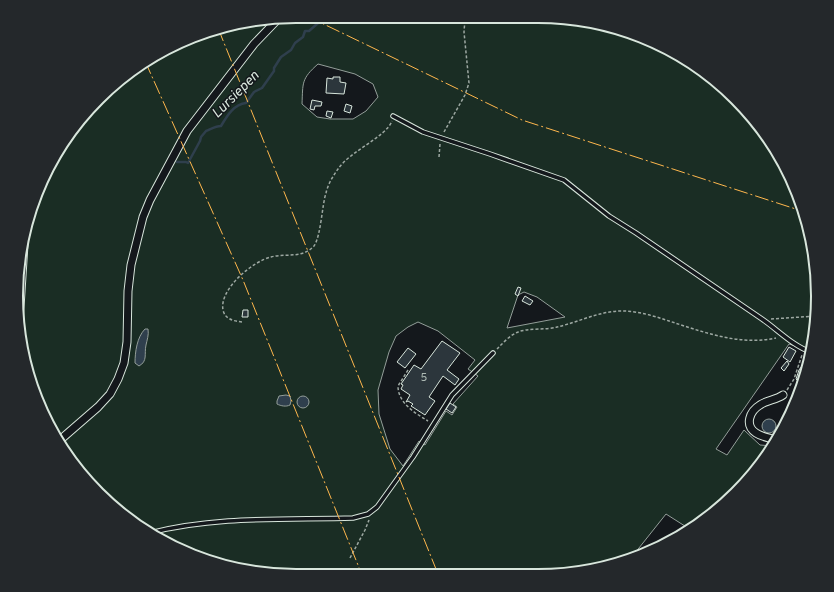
<svg xmlns="http://www.w3.org/2000/svg" width="834" height="592" font-family="Overpass,sans-serif">
  <rect width="100%" height="100%" fill="#14181c"/>
  <path fill="#1a2d24" stroke="#939e99" fill-rule="evenodd" d="M 296,16 L 593,21 L 678,54 L 749,112 L 781,156 L 803,206 L 816,260 L 817,315 L 811,351 L 789,344 L 716,449 L 727,455 L 744,430 L 760,445 L 773,446 L 760,467 L 722,507 L 688,528 L 666,514 L 631,558 L 575,574 L 278,575 L 224,567 L 172,547 L 125,518 L 85,480 L 37,403 L 18,332 L 21,242 L 45,172 L 86,111 L 141,63 L 223,26 ZM 318,64 L 355,74 L 373,84 L 378,97 L 366,111 L 353,119 L 330,119 L 317,117 L 302,104 C 303,83 301,79 318,64 ZM 524,292 L 537,297 L 565,317 L 507,328 L 518,295 ZM 418,322 L 438,331 L 475,360 L 468,369 L 478,376 L 453,404 L 457,407 L 452,415 L 446,411 L 425,445 L 419,441 L 403,466 L 390,449 L 379,414 L 378,390 L 389,352 L 396,336 L 408,327 Z"/>
  <g fill="#2f3f4d" stroke="#939e99">
    <path d="M 145,329 L 148,329 C 149,335 147,340 146,345 C 144,354 148,361 139,366 L 135,363 C 135,352 137,337 145,329 Z"/>
    <path d="M 286,395 L 290,396 L 291,401 L 290,405 C 286,407 281,406 277,404 L 277,401 L 279,396 Z"/>
    <circle cx="303" cy="402" r="6"/>
    <circle cx="769" cy="426" r="7"/>
  </g>
  <g fill="none" stroke-linecap="round" stroke-linejoin="round">
    <path stroke="#2f3f4d" stroke-width="2.5" d="M 177,162 L 186,162 L 188,163 L 200,141 L 201,137 L 206,131 C 211,129 216,126 221,126 C 227,116 234,104 246,103 L 254,92 L 262,88 L 274,71 L 274,68 L 281,57 L 291,50 L 295,43 L 303,37 L 305,31 L 309,31 L 325,17"/>
  </g>
  <g fill="#2c363c" stroke="#d8e6dc">
    <path d="M 333,77 L 340,77 L 340,82 L 346,83 L 344,94 L 326,93 L 327,78 L 333,79 Z"/>
    <path d="M 312,100 L 322,102 L 321,106 L 315,106 L 314,110 L 310,109 Z"/>
    <path d="M 346,104 L 352,106 L 350,113 L 344,111 Z"/>
    <path d="M 327,111 L 333,112 L 331,118 L 326,116 Z"/>
    <path d="M 518,287 L 521,288 L 518,296 L 515,294 Z"/>
    <path d="M 525,296 L 533,301 L 530,305 L 522,301 Z"/>
    <path d="M 243,310 L 248,310 L 248,317 L 242,317 Z"/>
    <path d="M 442,341 L 460,353 L 447,370 L 459,379 L 455,385 L 443,376 L 429,397 L 435,401 L 425,415 L 411,406 L 413,404 L 408,401 L 406,402 L 410,395 L 401,389 L 403,385 L 401,384 L 414,365 L 421,369 Z"/>
    <path d="M 789,347 L 796,351 L 790,362 L 783,357 Z"/>
    <path d="M 408,348 L 416,354 L 405,368 L 397,362 Z"/>
    <path d="M 809,356 L 808,369 L 806,374 L 798,381 L 796,379 L 799,370 Z"/>
    <path d="M 787,361 L 789,364 L 784,371 L 781,368 Z"/>
    <path d="M 450,403 L 456,407 L 452,413 L 446,409 Z"/>
  </g>
  <g fill="none" stroke-linecap="round" stroke-linejoin="round">
    <g stroke="#d8e6dc" stroke-width="5.5">
      <g id="lane">
        <path d="M 393,116 L 423,132 L 490,154 L 564,180 L 609,216 L 636,233 L 762,319 C 778,330 793,346 811,352"/>
        <path d="M 150,533 C 216,516 285,520 353,518 L 368,514 L 377,507 L 413,457 L 452,395 L 493,353"/>
      </g>
    </g>
    <g stroke="#d8e6dc" stroke-width="9">
      <g id="street">
        <path d="M 19,323 L 25,229"/>
        <path d="M 60,440 L 98,407 L 110,394 L 118,379 L 124,363 L 127,342 L 128,291 L 131,265 L 143,217 L 150,200 L 187,131 L 254,44 L 279,18"/>
        <path d="M 776,440 C 770,438 762,437 756,433 C 744,425 750,411 760,405 C 767,400 776,400 783,395"/>
      </g>
    </g>
    <g stroke="#9da8a2" stroke-width="1.5" stroke-dasharray="3 2" stroke-linecap="butt">
      <path d="M 444,132 L 465,95 L 469,83 L 464,32 L 465,19"/>
      <path d="M 439,157 L 440,144"/>
      <path d="M 771,319 L 817,316"/>
      <path d="M 242,322 C 233,321 225,319 223,310 C 219,289 253,261 271,257 C 285,253 302,259 314,246 C 321,236 322,205 326,193 C 328,184 333,176 338,169 C 350,151 386,137 392,121"/>
      <path d="M 497,349 C 503,343 510,335 518,332 C 527,328 546,330 557,327 C 579,322 599,311 622,311 C 638,311 654,316 669,321 C 703,332 740,346 776,338"/>
      <path d="M 408,370 L 398,386 C 398,403 415,413 428,421"/>
      <path d="M 787,390 L 794,379 L 802,355"/>
      <path d="M 350,558 L 365,530 L 369,520"/>
    </g>
    <use href="#lane" stroke="#14181c" stroke-width="3.5"/>
    <use href="#street" stroke="#14181c" stroke-width="7"/>
    <g stroke="#ffb74d" stroke-width="1" stroke-dasharray="14 3 2 3" stroke-linecap="butt">
      <path d="M 307,16 L 522,120 L 805,212"/>
      <path d="M 218,28 L 438,574"/>
      <path d="M 145,61 L 243,280 L 362,575"/>
    </g>
  </g>
  <g text-anchor="middle" dominant-baseline="central" stroke-width="3" stroke-linejoin="round" paint-order="stroke">
    <g font-size="11" fill="#adbab4">
      <text x="424" y="378">5</text>
    </g>
    <g font-size="14" font-style="italic" fill="#d8e6dc" stroke="#14181c">
      <text transform="translate(236 95) rotate(-45)">Lursiepen</text>
    </g>
  </g>
  <path d="M0 0H834V592H0ZM296 23H538A273 273 0 0 1 811 296V296A273 273 0 0 1 538 569H296A273 273 0 0 1 23 296V296A273 273 0 0 1 296 23Z" fill="#24282b" fill-rule="evenodd"/>
  <path fill="none" stroke="#d8e6dc" stroke-width="2" d="M296 23H538A273 273 0 0 1 811 296V296A273 273 0 0 1 538 569H296A273 273 0 0 1 23 296V296A273 273 0 0 1 296 23Z"/>
</svg>
